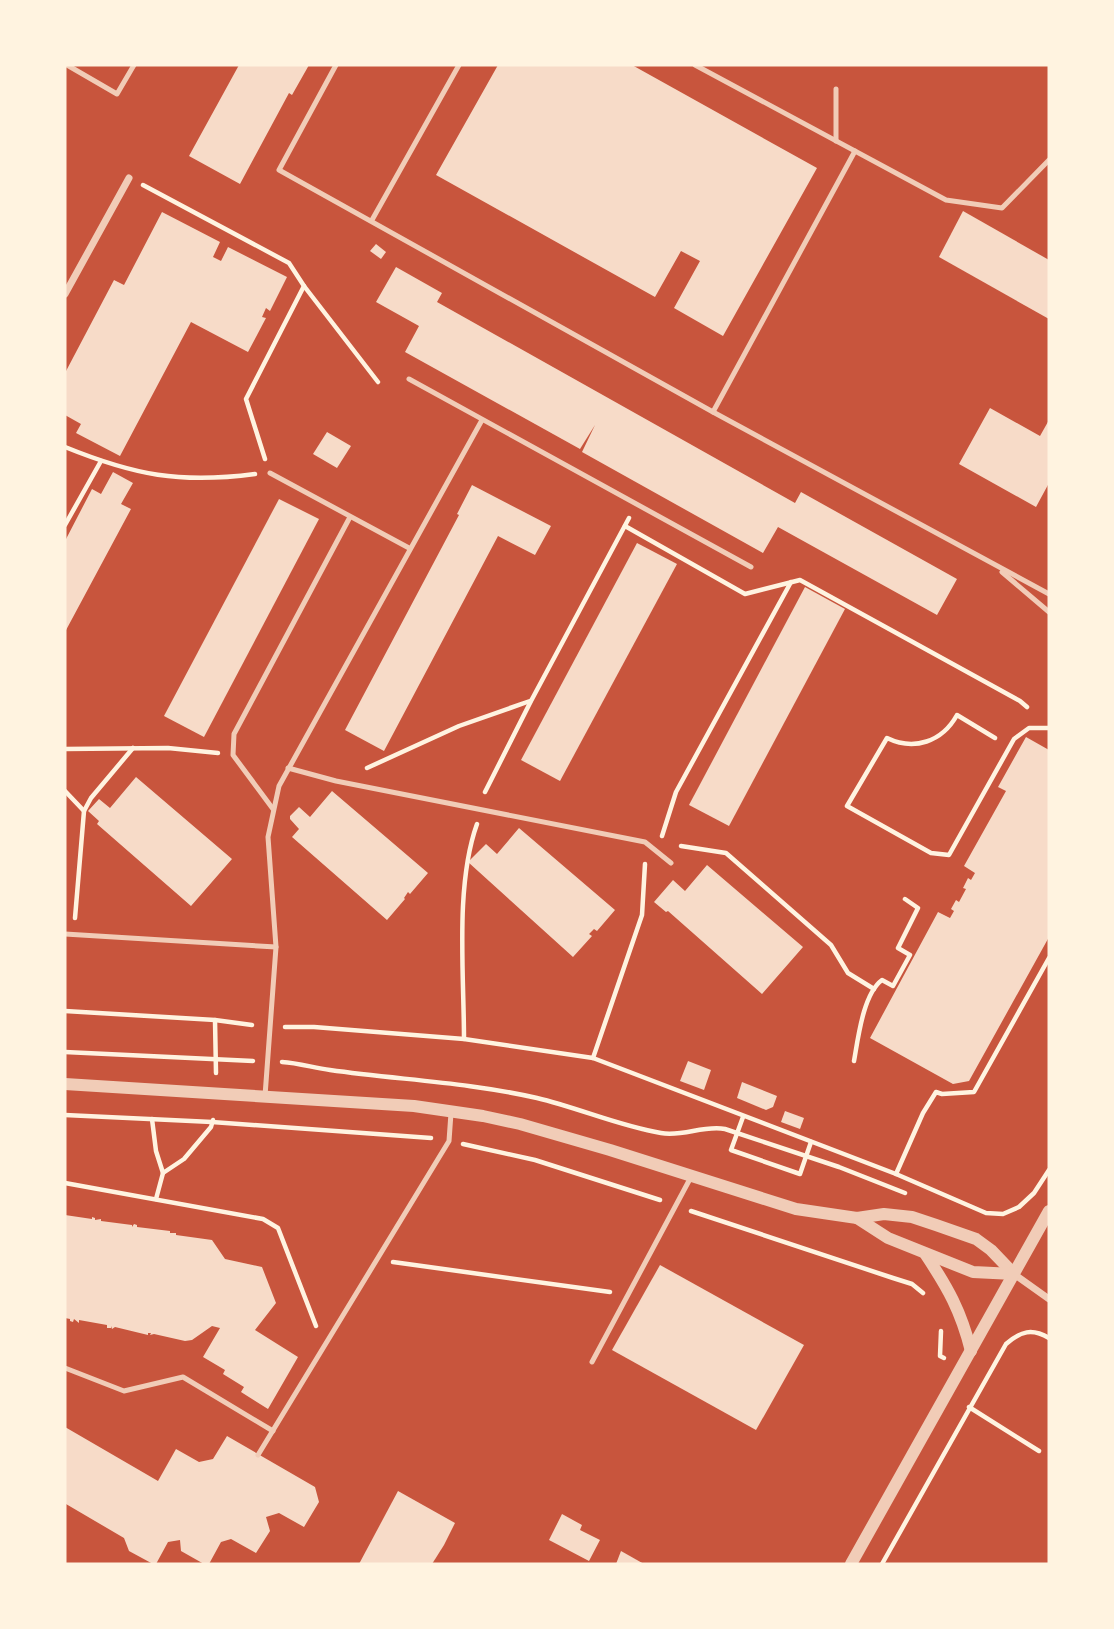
<svg xmlns="http://www.w3.org/2000/svg" width="1114" height="1629" font-family="'Alegreya Sans',sans-serif">
  <rect width="100%" height="100%" fill="#c8553d"/>
  <g fill="#f7dbc8">
    <path d="M 239,65 L 309,65 L 292,95 L 289,93 L 240,184 L 189,156 Z"/>
    <path d="M 498,65 L 632,65 L 817,168 L 723,336 L 674,308 L 700,261 L 681,251 L 655,297 L 436,175 Z"/>
    <path d="M 963,211 L 1049,260 L 1049,319 L 939,257 Z"/>
    <path d="M 162,212 L 220,242 L 213,257 L 221,261 L 228,247 L 287,277 L 270,311 L 266,308 L 262,317 L 266,318 L 248,352 L 191,322 L 120,456 L 76,433 L 81,424 L 65,415 L 65,373 L 114,280 L 124,285 Z"/>
    <path d="M 376,244 L 386,252 L 381,259 L 370,251 Z"/>
    <path d="M 396,267 L 442,293 L 437,302 L 795,503 L 801,492 L 957,579 L 937,615 L 778,527 L 763,553 L 582,452 L 595,425 L 580,449 L 405,352 L 419,326 L 376,302 Z"/>
    <path d="M 990,408 L 1040,436 L 1049,420 L 1049,483 L 1036,507 L 959,464 Z"/>
    <path d="M 327,432 L 351,446 L 337,468 L 313,454 Z"/>
    <path d="M 113,472 L 133,483 L 121,504 L 131,509 L 65,632 L 65,541 L 92,489 L 101,494 Z"/>
    <path d="M 472,485 L 551,526 L 535,555 L 498,536 L 384,751 L 345,730 L 459,515 L 457,514 Z"/>
    <path d="M 279,499 L 319,519 L 204,737 L 164,716 Z"/>
    <path d="M 637,543 L 677,564 L 560,781 L 521,760 Z"/>
    <path d="M 805,587 L 845,609 L 729,826 L 689,805 Z"/>
    <path d="M 1026,737 L 1049,750 L 1049,937 L 969,1081 L 953,1084 L 870,1038 L 938,912 L 950,918 L 954,911 L 951,909 L 956,900 L 959,902 L 966,889 L 963,888 L 968,878 L 971,880 L 975,873 L 964,866 L 1006,791 L 998,787 Z"/>
    <path d="M 136,777 L 232,859 L 191,906 L 97,824 L 99,821 L 88,811 L 99,799 L 110,808 Z"/>
    <path d="M 332,791 L 428,873 L 410,894 L 408,892 L 404,898 L 405,899 L 387,920 L 292,837 L 299,829 L 290,819 L 290,816 L 299,807 L 310,817 Z"/>
    <path d="M 519,828 L 615,910 L 597,931 L 594,929 L 589,934 L 592,936 L 573,957 L 468,862 L 486,844 L 497,854 Z"/>
    <path d="M 707,865 L 803,947 L 762,994 L 668,911 L 666,912 L 654,902 L 673,880 L 685,891 Z"/>
    <path d="M 688,1061 L 711,1070 L 704,1090 L 680,1081 Z"/>
    <path d="M 742,1082 L 777,1096 L 773,1107 L 766,1110 L 737,1098 Z"/>
    <path d="M 785,1111 L 804,1118 L 800,1129 L 781,1122 Z"/>
    <path d="M 65,1215 L 92,1219 L 92,1217 L 95,1218 L 95,1220 L 101,1219 L 101,1221 L 132,1225 L 132,1227 L 134,1224 L 137,1225 L 137,1227 L 170,1231 L 170,1233 L 176,1233 L 176,1235 L 212,1240 L 225,1259 L 262,1267 L 276,1303 L 255,1330 L 298,1357 L 268,1409 L 241,1392 L 244,1387 L 223,1374 L 225,1370 L 203,1357 L 220,1328 L 212,1326 L 192,1340 L 185,1341 L 154,1334 L 150,1335 L 151,1333 L 148,1333 L 148,1335 L 115,1327 L 112,1329 L 111,1326 L 111,1328 L 107,1328 L 107,1325 L 79,1320 L 79,1323 L 74,1319 L 73,1322 L 70,1321 L 70,1319 L 65,1318 Z"/>
    <path d="M 660,1265 L 804,1345 L 756,1430 L 612,1350 Z"/>
    <path d="M 65,1427 L 158,1481 L 176,1449 L 199,1462 L 213,1459 L 227,1436 L 315,1487 L 319,1502 L 304,1527 L 279,1513 L 266,1517 L 270,1531 L 256,1553 L 231,1539 L 221,1542 L 209,1564 L 204,1564 L 181,1551 L 180,1540 L 168,1542 L 156,1564 L 153,1564 L 129,1551 L 124,1538 L 66,1504 Z"/>
    <path d="M 398,1491 L 455,1523 L 444,1545 L 432,1564 L 359,1564 Z"/>
    <path d="M 562,1514 L 582,1525 L 580,1530 L 600,1540 L 589,1561 L 549,1540 Z"/>
    <path d="M 621,1551 L 644,1564 L 616,1564 Z"/>
  </g>
  <g fill="none" stroke-linecap="round" stroke-linejoin="round">
    <g stroke="#fff3e0" stroke-width="4.5">
      <path d="M 143,185 L 289,263 L 304,286 L 378,382"/>
      <path d="M 65,447 C 134,475 180,484 255,474"/>
      <path d="M 265,459 L 246,399 L 304,286"/>
      <path d="M 65,525 L 101,461"/>
      <path d="M 625,526 L 745,594 L 800,580 L 1020,701 L 1027,707"/>
      <path d="M 995,738 L 957,715 C 942,742 914,751 887,738 L 847,806 L 931,853 L 949,855 L 1014,739 L 1029,728 L 1049,728"/>
      <path d="M 65,749 L 168,748 L 218,753"/>
      <path d="M 367,768 L 459,726 L 530,701"/>
      <path d="M 65,791 L 84,811"/>
      <path d="M 485,792 L 531,701 L 629,518"/>
      <path d="M 662,836 L 676,792 L 791,582"/>
      <path d="M 681,846 L 726,853 L 831,945 L 848,973 L 874,989"/>
      <path d="M 75,918 L 84,811 L 91,798 L 133,748"/>
      <path d="M 65,1011 L 215,1020 L 252,1025"/>
      <path d="M 215,1020 L 216,1073"/>
      <path d="M 285,1027 L 314,1027 L 464,1039 L 593,1058 L 896,1174 L 986,1213 L 1003,1214 L 1019,1207 L 1034,1193 L 1049,1170"/>
      <path d="M 464,1039 C 464,974 455,885 477,824"/>
      <path d="M 65,1052 L 253,1061"/>
      <path d="M 593,1058 L 642,915 L 645,864"/>
      <path d="M 854,1061 C 858,1039 863,994 882,980 L 893,986 L 910,955 L 898,948 L 918,908 L 905,899"/>
      <path d="M 282,1062 C 299,1063 314,1068 330,1070 C 401,1080 467,1082 537,1098 C 579,1108 619,1126 661,1133 C 683,1137 703,1125 725,1129 L 839,1167 L 905,1193"/>
      <path d="M 65,1115 L 212,1122 L 431,1138"/>
      <path d="M 743,1117 L 731,1150 L 800,1174 L 811,1142"/>
      <path d="M 152,1119 L 156,1151 L 163,1173 L 184,1159 L 211,1127 L 213,1120"/>
      <path d="M 463,1144 L 535,1160 L 660,1200"/>
      <path d="M 896,1174 L 923,1113 L 936,1092 L 942,1094 L 974,1092 L 1049,958"/>
      <path d="M 65,1183 L 263,1219 L 278,1228 L 316,1326"/>
      <path d="M 156,1199 L 163,1173"/>
      <path d="M 691,1211 L 893,1278 L 912,1284 L 923,1293"/>
      <path d="M 393,1262 L 610,1292"/>
      <path d="M 941,1331 L 940,1356 L 944,1358"/>
      <path d="M 969,1407 L 1039,1451"/>
      <path d="M 882,1564 L 1006,1344 C 1021,1331 1032,1328 1049,1338"/>
    </g>
    <g stroke="#f1ccb7" stroke-width="5">
      <path d="M 67,65 L 117,94 L 134,65"/>
      <path d="M 336,65 L 279,170 L 713,412 L 1049,594"/>
      <path d="M 695,65 L 946,200 L 1002,208 L 1049,160"/>
      <path d="M 836,89 L 836,141"/>
      <path d="M 372,220 L 459,65"/>
      <path d="M 409,379 L 751,567"/>
      <path d="M 713,412 L 855,151"/>
      <path d="M 270,473 L 409,548"/>
      <path d="M 1002,572 L 1049,612"/>
      <path d="M 288,768 L 336,781 L 645,842 L 671,863"/>
      <path d="M 273,809 L 233,755 L 234,734 L 350,517"/>
      <path d="M 65,934 L 276,947"/>
      <path d="M 265,1096 L 276,947 L 268,837 L 279,786 L 482,420"/>
      <path d="M 592,1362 L 691,1177"/>
      <path d="M 65,1368 L 124,1391 L 183,1377 L 273,1431"/>
      <path d="M 258,1455 L 449,1141 L 451,1113"/>
    </g>
    <g stroke="#f1ccb7" stroke-width="7">
      <path d="M 65,294 L 129,178"/>
      <path d="M 1014,1274 L 1049,1299"/>
    </g>
    <g stroke="#f1ccb7" stroke-width="12">
      <path d="M 65,1084 L 414,1106 L 483,1116 L 520,1124 L 610,1150 L 796,1209 L 857,1218 L 884,1214 L 912,1217 L 936,1225 L 976,1239 L 991,1250 L 1014,1274"/>
      <path d="M 857,1218 L 888,1238 L 973,1272 L 1014,1274"/>
      <path d="M 926,1255 C 948,1288 961,1311 971,1351"/>
      <path d="M 851,1564 L 1049,1211"/>
    </g>
  </g>
  <rect width="1114" height="1629" fill="none" stroke="#fff3e0" stroke-width="133"/>
</svg>
